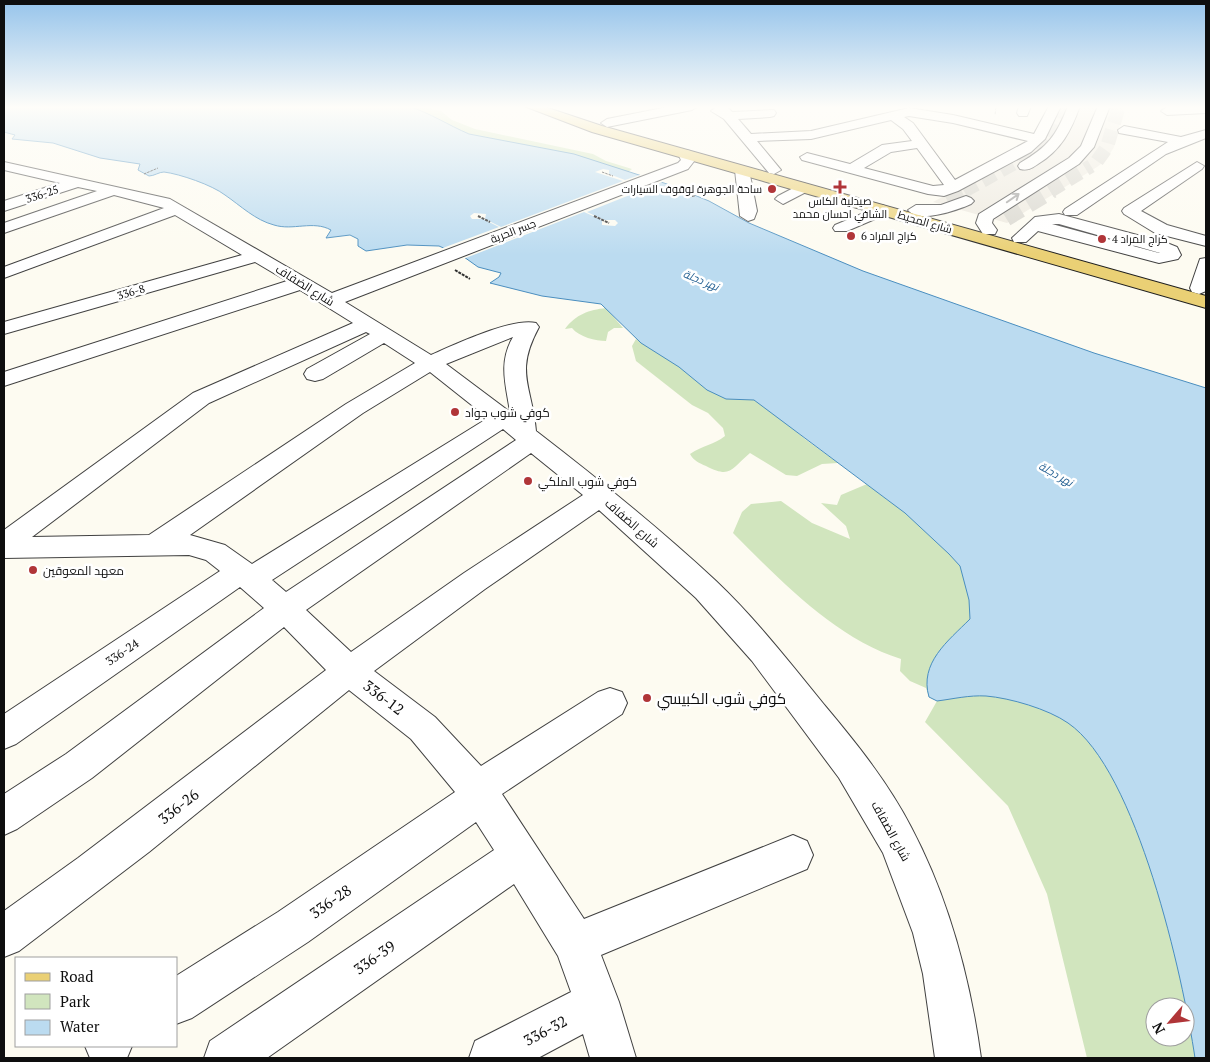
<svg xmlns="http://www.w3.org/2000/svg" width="1210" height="1062" font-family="'PT Serif',Cairo,serif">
  <rect width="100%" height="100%" fill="#fdfbf1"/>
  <g fill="#d1e5be" fill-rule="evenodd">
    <path d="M 385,106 L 418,106 L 441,111 L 452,120 L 475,129 L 593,154 L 606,161 L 632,169 L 628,172 L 609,166 L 499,144 Z"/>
    <path d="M 606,308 L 623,328 L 614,328 L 608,332 L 606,341 C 596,341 579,337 572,328 L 565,329 C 576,314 589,310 606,308 Z"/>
    <path d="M 636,339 L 641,343 L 714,362 L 805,439 L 838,463 L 822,464 L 797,476 L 786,475 L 750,453 C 731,469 731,479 706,466 C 699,463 694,461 690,454 C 703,445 714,445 725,436 L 723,428 L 708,413 L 692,405 L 636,361 L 632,346 Z"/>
    <path d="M 867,484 L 890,502 L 902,503 L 1119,728 L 1206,1058 L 1087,1058 L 1047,894 L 1008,806 L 925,722 L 937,701 L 929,697 L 926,688 L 910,681 L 900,671 L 901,659 C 835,638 782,582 733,533 L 742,512 L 751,504 L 781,501 L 812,523 L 850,539 L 846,526 L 821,503 L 837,505 L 841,495 ZM 1155,1007 L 1185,1007 L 1185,1037 L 1155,1037 Z"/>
  </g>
  <path fill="#eeeae0" d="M 1059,106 L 1124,106 L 1114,147 L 1106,160 L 1097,167 L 1007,223 L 933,202 L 1032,148 Z"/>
  <path fill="#bbdbf0" stroke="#4a8ebf" d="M 4,106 L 408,106 C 430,113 448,125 469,134 L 574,154 L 667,184 L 709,201 L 749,223 L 863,271 L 1094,353 L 1206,388 L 1206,1058 L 1195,1058 C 1183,977 1137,770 1068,723 C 1048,709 1010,698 986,696 C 969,695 953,699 937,701 L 929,697 C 919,663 948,641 970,619 L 969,600 L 960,566 L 949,554 L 905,513 L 754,400 L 726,399 L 707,390 L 679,367 L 641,343 L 601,304 L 542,296 L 490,283 L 499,277 L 501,273 L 478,267 L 464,257 L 439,246 L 407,245 L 366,251 L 358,246 L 358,239 L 350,235 L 326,238 L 331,230 C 313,220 293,231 274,225 C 255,220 241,206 225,195 C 212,185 180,174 164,172 C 159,172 154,176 149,176 L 138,170 L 140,164 L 100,158 L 53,143 L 12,139 L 15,135 L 4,132 Z"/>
  <path fill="#fdfbf1" d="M 603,169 L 609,170 L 609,174 L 625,180 L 643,174 L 665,181 L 587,212 L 604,220 L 615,220 L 618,223 L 615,226 L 602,225 L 602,220 L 584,212 L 463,259 L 440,249 L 499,227 L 483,219 L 472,219 L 470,216 L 474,213 L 486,214 L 485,219 L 501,227 L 623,181 L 595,172 Z"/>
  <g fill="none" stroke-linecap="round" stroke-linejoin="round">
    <g stroke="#d9d7cf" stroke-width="14" stroke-dasharray="14 7" stroke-linecap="butt">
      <path d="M 1052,138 L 1066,106"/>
      <path d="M 1097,161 L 1107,147 L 1119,106"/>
      <path d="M 964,191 L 1036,151 L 1051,140"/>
      <path d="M 1050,191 L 1091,166"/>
    </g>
    <g stroke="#d9d7cf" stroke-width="17" stroke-dasharray="17 9" stroke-linecap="butt">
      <path d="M 947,200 L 966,190"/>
      <path d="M 1006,218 L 1052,190"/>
    </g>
    <g stroke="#414141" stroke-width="2">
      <g id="minor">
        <path d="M 673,106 L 698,106 L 692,110 L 607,127 L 601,123 L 607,119 Z"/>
        <path d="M 714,106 L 727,106 L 732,112 L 774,110 L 776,113 L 774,116 L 770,117 L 738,119 L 751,134 L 811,131 L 909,108 L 953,115 L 1034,134 L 1049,106 L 1061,106 L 1045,139 L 1031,152 L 958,191 L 944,196 L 928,194 L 802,160 L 800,157 L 807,153 L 850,164 L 882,145 L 912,141 L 903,129 L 891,120 L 811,139 L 757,141 L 781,170 L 774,174 L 769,173 L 724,119 L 711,111 L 715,108 ZM 909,116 L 953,123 L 1028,141 L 955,180 L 913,123 L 904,117 ZM 917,148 L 944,185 L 933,186 L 864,168 L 891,152 Z"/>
        <path d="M 1019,106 L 1031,106 L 1027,116 L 1019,116 L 1017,113 Z"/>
        <path d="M 1068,106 L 1080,106 C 1071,131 1061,150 1038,164 C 1032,168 1028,171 1020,169 L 1018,166 L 1020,163 C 1048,147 1056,136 1068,106 Z"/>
        <path d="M 1098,106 L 1110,106 L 1094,147 L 1079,164 L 993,219 L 992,223 L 997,230 L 995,234 L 983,234 L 976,223 L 979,214 L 1069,158 L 1081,146 Z"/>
        <path d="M 1206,106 L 1206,113 L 1167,115 L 1161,111 L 1167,107 Z"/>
        <path d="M 1124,126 L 1181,137 L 1206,130 L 1206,138 L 1166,154 L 1077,215 L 1065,215 L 1063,212 L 1065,209 L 1168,142 L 1119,133 L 1118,130 Z"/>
        <path d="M 685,150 L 690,151 L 695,160 L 688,169 L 345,302 L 431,355 C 454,345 513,317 536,323 L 539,327 C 514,373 532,385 536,431 C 597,478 659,528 716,581 C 757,620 791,664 826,707 C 857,744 889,784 911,827 C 949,899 970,978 981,1058 L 935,1058 L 923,974 L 913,933 L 883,853 L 839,778 L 752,661 L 696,598 L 599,510 L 485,589 L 374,671 L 435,717 L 481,766 L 598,692 L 610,688 L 622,692 L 627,703 L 622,714 L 502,794 L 584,919 L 793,835 L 807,841 L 813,855 L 807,869 L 601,955 L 619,1002 L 636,1058 L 590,1058 L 583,1034 L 538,1058 L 469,1058 L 475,1041 L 571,992 L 558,956 L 514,884 L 267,1058 L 204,1058 L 210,1041 L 494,850 L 476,822 L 308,942 L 192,1018 L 176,1024 L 176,976 L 278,912 L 455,792 L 411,739 L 349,690 L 149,852 L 19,951 L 4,957 L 4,911 L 78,858 L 326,670 L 284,627 L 92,778 L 17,829 L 4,835 L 4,794 L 66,754 L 264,608 L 240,587 L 16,744 L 4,749 L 4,714 L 220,571 L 206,560 L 189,555 L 4,558 L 4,530 L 193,393 L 353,323 L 300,290 L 4,386 L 4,372 L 287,281 L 255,262 L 4,334 L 4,322 L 242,255 L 175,215 L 4,278 L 4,267 L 164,208 L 114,195 L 4,233 L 4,223 L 97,191 L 78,187 L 4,211 L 4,201 L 60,183 L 4,170 L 4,162 L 170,199 L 332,293 L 678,163 L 681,160 L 678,154 ZM 366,332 L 370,334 L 307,369 L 304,374 L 307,379 L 315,381 L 323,379 L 384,343 L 415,363 L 346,404 L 149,535 L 32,537 L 209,403 ZM 513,337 C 498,363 506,385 510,412 L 446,364 ZM 430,372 L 488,418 L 252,564 L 225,545 L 190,535 L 363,413 ZM 503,429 L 516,440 L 286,592 L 272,580 ZM 531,453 L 583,495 L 464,573 L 351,652 L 306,610 Z"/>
        <path d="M 1197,162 L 1204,166 L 1202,169 L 1141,211 L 1167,225 L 1206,236 L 1206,246 L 1155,233 L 1124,214 L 1122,211 L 1124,208 Z"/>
        <path d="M 742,166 L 749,170 L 757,211 L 754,219 L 748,221 L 740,216 L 735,170 Z"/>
        <path d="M 803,183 L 808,185 L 811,188 L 808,191 L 783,204 L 775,199 L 778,196 Z"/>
        <path d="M 966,196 L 971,198 L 974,201 L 971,204 C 958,210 918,224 908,210 L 916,205 L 941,205 Z"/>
        <path d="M 883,205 L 891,210 L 889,213 L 847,231 L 835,231 L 833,228 L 835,225 Z"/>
        <path d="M 1059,214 L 1167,243 L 1177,247 L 1181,255 L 1178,259 L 1159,263 L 1038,231 L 1026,242 L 1014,242 L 1012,238 L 1035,217 ZM 1052,224 L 1059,224 L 1160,253 L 1159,253 Z"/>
        <path d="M 1206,258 L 1206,291 L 1199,294 L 1192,292 L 1190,288 L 1200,259 Z"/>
        <path d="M 85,1046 L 132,1046 L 127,1058 L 90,1058 Z"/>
      </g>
    </g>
    <g stroke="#1f1f1f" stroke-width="2">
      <path id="major" d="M 524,106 L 542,106 L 602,126 L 1206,296 L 1206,308 L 592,132 Z"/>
    </g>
    <g stroke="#303030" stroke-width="1" stroke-dasharray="2.5 1" stroke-linecap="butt">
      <path d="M 990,106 L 996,107 L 995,115"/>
      <path d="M 602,172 L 613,176"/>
      <path d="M 144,174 L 158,168"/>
    </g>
    <g stroke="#303030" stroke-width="2" stroke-dasharray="3 1" stroke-linecap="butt">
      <path d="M 688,197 L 696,195"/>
      <path d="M 478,216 L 490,222"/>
      <path d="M 594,216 L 609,223"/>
      <path d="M 455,270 L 470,279"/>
    </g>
    <use href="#minor" fill="#fff" fill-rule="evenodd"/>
    <use href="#major" fill="#ead075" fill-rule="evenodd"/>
  </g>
  <defs><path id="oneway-shaft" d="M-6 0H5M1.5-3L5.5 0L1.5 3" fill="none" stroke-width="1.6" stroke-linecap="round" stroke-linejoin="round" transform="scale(1.25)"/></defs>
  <use stroke="#9f9f9f" href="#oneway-shaft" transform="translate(1013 198) rotate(-35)"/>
  <linearGradient id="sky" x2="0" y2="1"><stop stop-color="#96c4eb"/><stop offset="0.42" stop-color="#fefdf9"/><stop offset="1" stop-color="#fefdf9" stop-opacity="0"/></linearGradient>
  <rect width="1210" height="255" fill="url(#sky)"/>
  <g fill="#b03538" stroke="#fff" stroke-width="2">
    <path d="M837.5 179.5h5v5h5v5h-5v5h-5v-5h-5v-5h5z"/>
    <circle cx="772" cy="189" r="5"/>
    <circle cx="851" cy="236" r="5"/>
    <circle cx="1102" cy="239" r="5"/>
    <circle cx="455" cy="412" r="5"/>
    <circle cx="528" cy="481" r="5"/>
    <circle cx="33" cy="570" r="5"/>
    <circle cx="647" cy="698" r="5"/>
  </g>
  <g text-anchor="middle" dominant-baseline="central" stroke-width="5" stroke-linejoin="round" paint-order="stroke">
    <g font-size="11" fill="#0e0e0e" stroke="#fff" text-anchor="start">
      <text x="762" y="189" text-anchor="end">ساحة الجوهرة لوقوف السيارات</text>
      <text x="840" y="201" text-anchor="middle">صيدلية الكاس<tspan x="840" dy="13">الشافي احسان محمد</tspan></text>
      <text x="861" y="236">كراج المراد 6</text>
      <text x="1112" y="239">كراج المراد 4</text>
    </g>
    <g font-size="11" fill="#0e0e0e" stroke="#fff">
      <text transform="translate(42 194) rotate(-18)">336-25</text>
      <text transform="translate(925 222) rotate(16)">شارع المحيط</text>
      <text transform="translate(513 231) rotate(-21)">جسر الحرية</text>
      <text transform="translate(131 292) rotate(-16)">336-8</text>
    </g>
    <g font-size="11" font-style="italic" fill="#256193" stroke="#fff">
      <text transform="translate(701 280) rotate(23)">نهر دجلة</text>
      <text transform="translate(1056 474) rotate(30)">نهر دجلة</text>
    </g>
    <g font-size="12" fill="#0e0e0e" stroke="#fff">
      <text transform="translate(305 285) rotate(32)">شارع الضفاف</text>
      <text transform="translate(632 523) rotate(41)">شارع الضفاف</text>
      <text transform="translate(122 652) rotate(-34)">336-24</text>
      <text transform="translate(891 831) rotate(61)">شارع الضفاف</text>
    </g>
    <g font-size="12" fill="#0e0e0e" stroke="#fff" text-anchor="start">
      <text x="465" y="412">كوفي شوب جواد</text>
      <text x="538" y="481">كوفي شوب الملكي</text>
      <text x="43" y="570">معهد المعوقين</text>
    </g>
    <g font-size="15" fill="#0e0e0e" stroke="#fff">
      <text transform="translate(384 697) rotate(37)">336-12</text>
      <text transform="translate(178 806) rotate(-38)">336-26</text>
      <text transform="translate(330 901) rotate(-35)">336-28</text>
      <text transform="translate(374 957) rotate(-35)">336-39</text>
      <text transform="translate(545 1030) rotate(-28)">336-32</text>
    </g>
    <g font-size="15" fill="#0e0e0e" stroke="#fff" text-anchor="start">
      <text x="657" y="698">كوفي شوب الكبيسي</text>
    </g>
  </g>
  <rect width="1210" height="1062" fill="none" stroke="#0e0e0e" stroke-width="10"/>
  <rect x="15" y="957" width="162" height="90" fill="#ffffff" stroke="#9f9f9f"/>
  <rect x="25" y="973" width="25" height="8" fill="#ead075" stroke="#9f9f9f"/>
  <text x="60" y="982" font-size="15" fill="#0e0e0e">Road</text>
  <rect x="25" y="994" width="25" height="15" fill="#d1e5be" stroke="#9f9f9f"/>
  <text x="60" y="1007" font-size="15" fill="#0e0e0e">Park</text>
  <rect x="25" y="1020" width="25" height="15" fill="#bbdbf0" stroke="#9f9f9f"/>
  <text x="60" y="1032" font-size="15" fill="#0e0e0e">Water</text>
  <g transform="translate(1170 1022) rotate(242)"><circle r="24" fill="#ffffff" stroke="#9f9f9f"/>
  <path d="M0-4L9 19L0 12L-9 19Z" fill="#b03538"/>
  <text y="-8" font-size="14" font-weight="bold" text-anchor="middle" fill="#0e0e0e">N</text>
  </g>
</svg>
